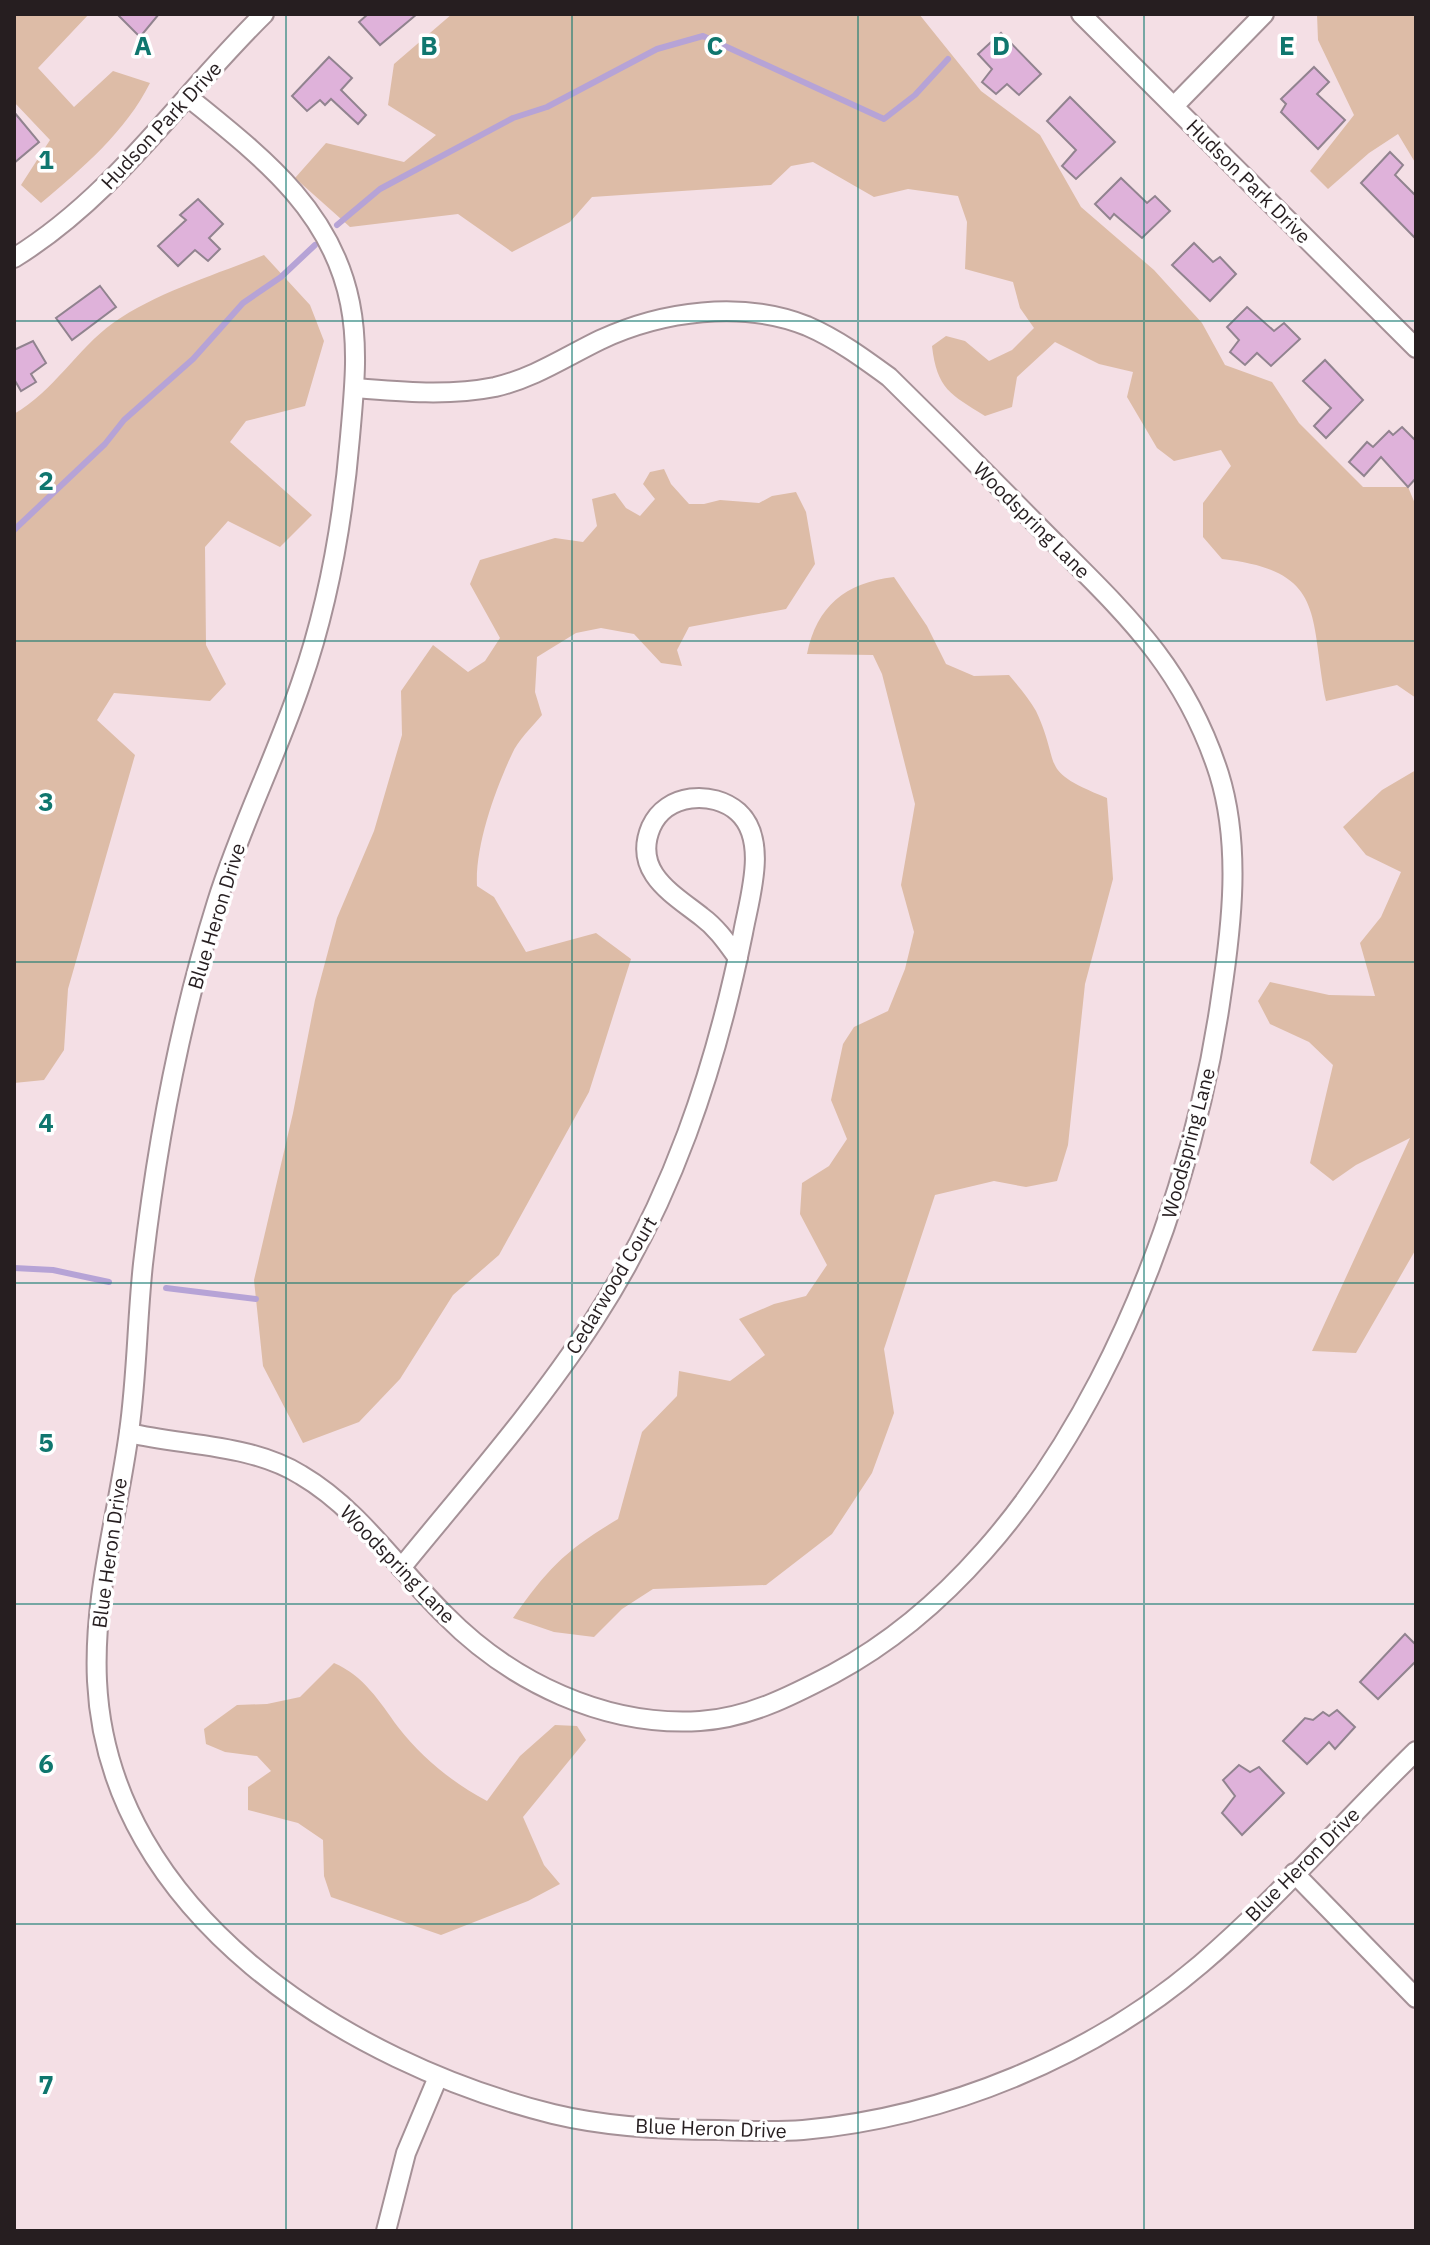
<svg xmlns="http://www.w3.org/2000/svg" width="1430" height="2245" font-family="'IBM Plex Sans',sans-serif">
  <rect width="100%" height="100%" fill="#f4dfe5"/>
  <g fill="#ddbca7">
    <path d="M 14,14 L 89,14 L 38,68 L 74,107 L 113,71 L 150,83 C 126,131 83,168 41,203 L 21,185 L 50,140 L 14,102 Z"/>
    <path d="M 452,14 L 919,14 L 981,91 L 1040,135 L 1081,207 L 1154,270 L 1202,323 L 1225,365 L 1272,382 L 1299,423 L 1363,487 L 1408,487 L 1416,506 L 1416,698 L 1397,685 L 1326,701 C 1309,617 1328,571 1222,559 L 1203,537 L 1203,503 L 1231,466 L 1221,450 L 1174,461 L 1157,448 L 1127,397 L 1133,372 L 1099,364 L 1055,342 L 1017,377 L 1012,407 L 985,416 C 950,394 937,389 932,346 L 946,336 L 965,341 L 989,361 L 1012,350 L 1034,328 L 1020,308 L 1013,282 L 965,269 L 967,222 L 958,196 L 908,189 L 874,197 L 813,162 L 791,166 L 771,185 L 592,197 L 570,222 L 512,252 L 458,214 L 350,227 L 295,178 L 326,143 L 404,162 L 436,135 L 388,105 L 394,64 Z"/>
    <path d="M 1317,14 L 1416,14 L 1416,164 L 1398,134 L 1369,153 L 1328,189 L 1310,171 L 1354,115 L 1318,40 Z"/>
    <path d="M 264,255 L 310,305 L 324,341 L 305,406 L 246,421 L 230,442 L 312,515 L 280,547 L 228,521 L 205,547 L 206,645 L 226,684 L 210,701 L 114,693 L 97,720 L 135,755 L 68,989 L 64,1050 L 44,1080 L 14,1083 L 14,414 C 54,391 77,349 113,323 C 157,292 215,275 264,255 Z"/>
    <path d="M 664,469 L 671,484 L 689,504 L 704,504 L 720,500 L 759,503 L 772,496 L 796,492 L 806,512 L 815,564 L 786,609 L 689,627 L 677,650 L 682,666 L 661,663 L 634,634 L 601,628 L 576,633 L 537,657 L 535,692 L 542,715 C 532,727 518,740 512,754 C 495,790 475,846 477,886 L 494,897 L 526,952 L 596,933 L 631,959 L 589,1092 L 499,1255 L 453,1295 L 400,1379 L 359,1422 L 303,1443 L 263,1366 L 254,1280 L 293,1113 L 315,1000 L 337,918 L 374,831 L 402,735 L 401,691 L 433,645 L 468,672 L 485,661 L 500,638 L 470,584 L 480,560 L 555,538 L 583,542 L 597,526 L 592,499 L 615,493 L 626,508 L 640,516 L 655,499 L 643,484 L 650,472 Z"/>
    <path d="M 894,577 L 927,626 L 946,664 L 974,676 L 1009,675 C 1018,686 1029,698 1036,711 C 1063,769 1036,769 1107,798 L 1113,879 L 1085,984 L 1068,1145 L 1057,1181 L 1026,1187 L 994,1181 L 935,1195 L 884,1349 L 894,1413 L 872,1473 L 832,1534 L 766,1585 L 653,1589 L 622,1609 L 594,1637 L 554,1632 L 513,1618 C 549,1567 565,1551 618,1519 L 642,1432 L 677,1396 L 679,1371 L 730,1381 L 765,1355 L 739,1319 L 774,1304 L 806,1296 L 827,1265 L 800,1214 L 802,1183 L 829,1166 L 847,1139 L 831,1100 L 843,1044 L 854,1027 L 888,1011 L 905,969 L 914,932 L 901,885 L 915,804 L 882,674 L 873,655 L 807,654 C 817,606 845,583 894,577 Z"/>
    <path d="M 1416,770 L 1416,1249 L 1356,1353 L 1312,1351 L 1410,1138 L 1356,1165 L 1333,1181 L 1310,1163 L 1333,1065 L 1309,1042 L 1270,1024 L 1258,1001 L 1270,982 L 1329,995 L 1375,996 L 1360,943 L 1381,917 L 1401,872 L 1366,855 L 1343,827 L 1382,790 Z"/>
    <path d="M 334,1663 C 364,1676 379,1701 398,1727 C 422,1758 453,1783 487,1801 L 520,1756 L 555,1725 L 577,1726 L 586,1740 L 523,1817 L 544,1865 L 560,1884 L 528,1901 L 441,1935 L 331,1897 L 324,1876 L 323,1840 L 298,1823 L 248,1810 L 248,1787 L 271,1771 L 257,1756 L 225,1752 L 206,1744 L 204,1729 L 237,1705 L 267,1704 L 300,1697 Z"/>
  </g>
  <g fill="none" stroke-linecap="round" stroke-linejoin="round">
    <g stroke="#b6a3d6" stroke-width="6">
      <path d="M 337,225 L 380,189 L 513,118 L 547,107 L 657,49 L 703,36 L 884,119 L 915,95 L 948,59"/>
      <path d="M 14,530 L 105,444 L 124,420 L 193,359 L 243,303 L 281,277 L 315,245"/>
      <path d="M 14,1268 L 53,1270 L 109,1282"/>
      <path d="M 166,1288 L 256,1299"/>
    </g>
  </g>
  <g fill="#dfb2da" stroke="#91838f" stroke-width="2">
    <path d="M 117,14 L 159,14 L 140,37 Z"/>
    <path d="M 368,14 L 417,14 L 380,45 L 359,22 Z"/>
    <path d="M 1001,33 L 1041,74 L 1019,95 L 1007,84 L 996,94 L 982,82 L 992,69 L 978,54 Z"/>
    <path d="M 329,57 L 352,78 L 341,90 L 366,115 L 358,124 L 331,99 L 325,105 L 320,100 L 307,111 L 292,96 Z"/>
    <path d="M 1314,67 L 1329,82 L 1317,94 L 1345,120 L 1318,149 L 1281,112 L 1286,104 L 1281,99 Z"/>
    <path d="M 1070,97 L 1115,142 L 1076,179 L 1062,166 L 1076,150 L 1047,121 Z"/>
    <path d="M 14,112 L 39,142 L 14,163 Z"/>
    <path d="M 1390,152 L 1403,165 L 1395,175 L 1416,196 L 1416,239 L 1361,183 Z"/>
    <path d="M 1121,178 L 1147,203 L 1155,196 L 1170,211 L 1142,238 L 1114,214 L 1110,219 L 1095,204 Z"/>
    <path d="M 198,199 L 223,224 L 209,238 L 220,249 L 208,261 L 195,250 L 178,266 L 158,246 L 186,220 L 180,215 Z"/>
    <path d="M 1194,243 L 1213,262 L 1220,257 L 1236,274 L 1210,301 L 1172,265 Z"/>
    <path d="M 100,286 L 116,307 L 72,340 L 56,318 Z"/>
    <path d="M 1247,307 L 1274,331 L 1284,323 L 1300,339 L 1271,366 L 1257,353 L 1245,365 L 1230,352 L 1239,340 L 1227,327 Z"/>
    <path d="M 33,341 L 46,363 L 31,374 L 36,382 L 21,391 L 14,379 L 14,350 Z"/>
    <path d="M 1325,360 L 1363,400 L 1326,438 L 1314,426 L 1331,408 L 1303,381 Z"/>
    <path d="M 1402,427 L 1416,441 L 1416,478 L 1408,487 L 1381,457 L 1364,476 L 1349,462 L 1367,442 L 1373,447 L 1389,431 L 1393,435 Z"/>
    <path d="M 1405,1634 L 1416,1645 L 1416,1661 L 1378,1699 L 1360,1682 Z"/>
    <path d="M 1337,1710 L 1355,1727 L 1335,1749 L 1329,1742 L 1307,1764 L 1283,1741 L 1305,1718 L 1313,1720 L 1323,1712 L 1329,1716 Z"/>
    <path d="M 1239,1765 L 1250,1772 L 1259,1767 L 1284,1793 L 1242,1835 L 1222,1813 L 1235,1796 L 1223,1780 Z"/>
  </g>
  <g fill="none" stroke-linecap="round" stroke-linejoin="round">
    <g stroke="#a59197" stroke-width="22">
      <g id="street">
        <path d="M 1081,14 L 1416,348"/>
        <path d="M 188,97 C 259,155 331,208 350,303 C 359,348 354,391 350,437 C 343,521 329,603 301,683 C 276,757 240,828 217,902 C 180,1020 157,1142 143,1264 C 137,1320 137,1376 129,1432 C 118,1515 93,1595 97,1681 C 108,1914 348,2063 553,2114 C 607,2127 664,2130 719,2130 C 747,2131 776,2132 803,2130 C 946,2117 1092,2057 1201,1964 C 1277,1899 1344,1821 1416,1751"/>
        <path d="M 1174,106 L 1264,14"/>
        <path d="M 14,258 C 116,195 180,96 264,14"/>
        <path d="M 129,1433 C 185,1446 251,1444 301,1475 C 359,1509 397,1568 445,1615 C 511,1682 605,1727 700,1721 C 748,1718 791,1696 833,1674 C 1059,1553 1187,1238 1221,997 C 1232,924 1241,845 1219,774 C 1183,662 1119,608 1040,528 C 990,477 940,427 889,377 C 863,358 837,339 807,326 C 742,300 662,311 600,340 C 565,357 534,378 495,387 C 450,396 402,392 356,388"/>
        <path d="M 401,1568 C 467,1487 537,1408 594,1320 C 671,1202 715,1071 743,933 C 749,899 769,840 738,812 C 713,790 666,793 651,827 C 632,872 673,894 702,917 C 717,928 727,943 738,958"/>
        <path d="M 1294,1873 L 1416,1998"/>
        <path d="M 386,2231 L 406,2153 L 438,2077"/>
      </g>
    </g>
    <use href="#street" stroke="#fff" stroke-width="18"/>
  </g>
  <path fill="none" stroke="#0f766e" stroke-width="2" stroke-opacity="0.55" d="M 286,14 L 286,2231M 572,14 L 572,2231M 858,14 L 858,2231M 1144,14 L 1144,2231M 14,321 L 1416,321M 14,641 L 1416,641M 14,962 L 1416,962M 14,1283 L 1416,1283M 14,1604 L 1416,1604M 14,1924 L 1416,1924"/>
  <g text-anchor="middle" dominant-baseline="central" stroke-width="7" stroke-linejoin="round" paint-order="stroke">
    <g font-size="20" fill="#261e20" stroke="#fff">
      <text transform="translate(161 125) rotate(-47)">Hudson Park Drive</text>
      <text transform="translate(1249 181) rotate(45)">Hudson Park Drive</text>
      <text transform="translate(1032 520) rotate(45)">Woodspring Lane</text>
      <text transform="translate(216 916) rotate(-73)">Blue Heron Drive</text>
      <text transform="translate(1188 1143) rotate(-75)">Woodspring Lane</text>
      <text transform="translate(611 1285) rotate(-59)">Cedarwood Court</text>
      <text transform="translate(109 1553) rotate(-82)">Blue Heron Drive</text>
      <text transform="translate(398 1564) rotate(46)">Woodspring Lane</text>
      <text transform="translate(1302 1864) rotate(-45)">Blue Heron Drive</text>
      <text transform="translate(711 2128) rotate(2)">Blue Heron Drive</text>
    </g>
  </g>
  <g font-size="26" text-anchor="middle" font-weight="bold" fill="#0f766e" stroke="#fff" stroke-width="7" stroke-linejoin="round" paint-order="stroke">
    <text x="143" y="55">A</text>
    <text x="429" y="55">B</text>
    <text x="715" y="55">C</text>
    <text x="1001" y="55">D</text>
    <text x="1287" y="55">E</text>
    <text x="46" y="169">1</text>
    <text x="46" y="490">2</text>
    <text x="46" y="811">3</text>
    <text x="46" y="1132">4</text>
    <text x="46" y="1452">5</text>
    <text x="46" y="1773">6</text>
    <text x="46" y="2094">7</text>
  </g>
  <rect width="1430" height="2245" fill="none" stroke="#261e20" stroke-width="32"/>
</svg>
